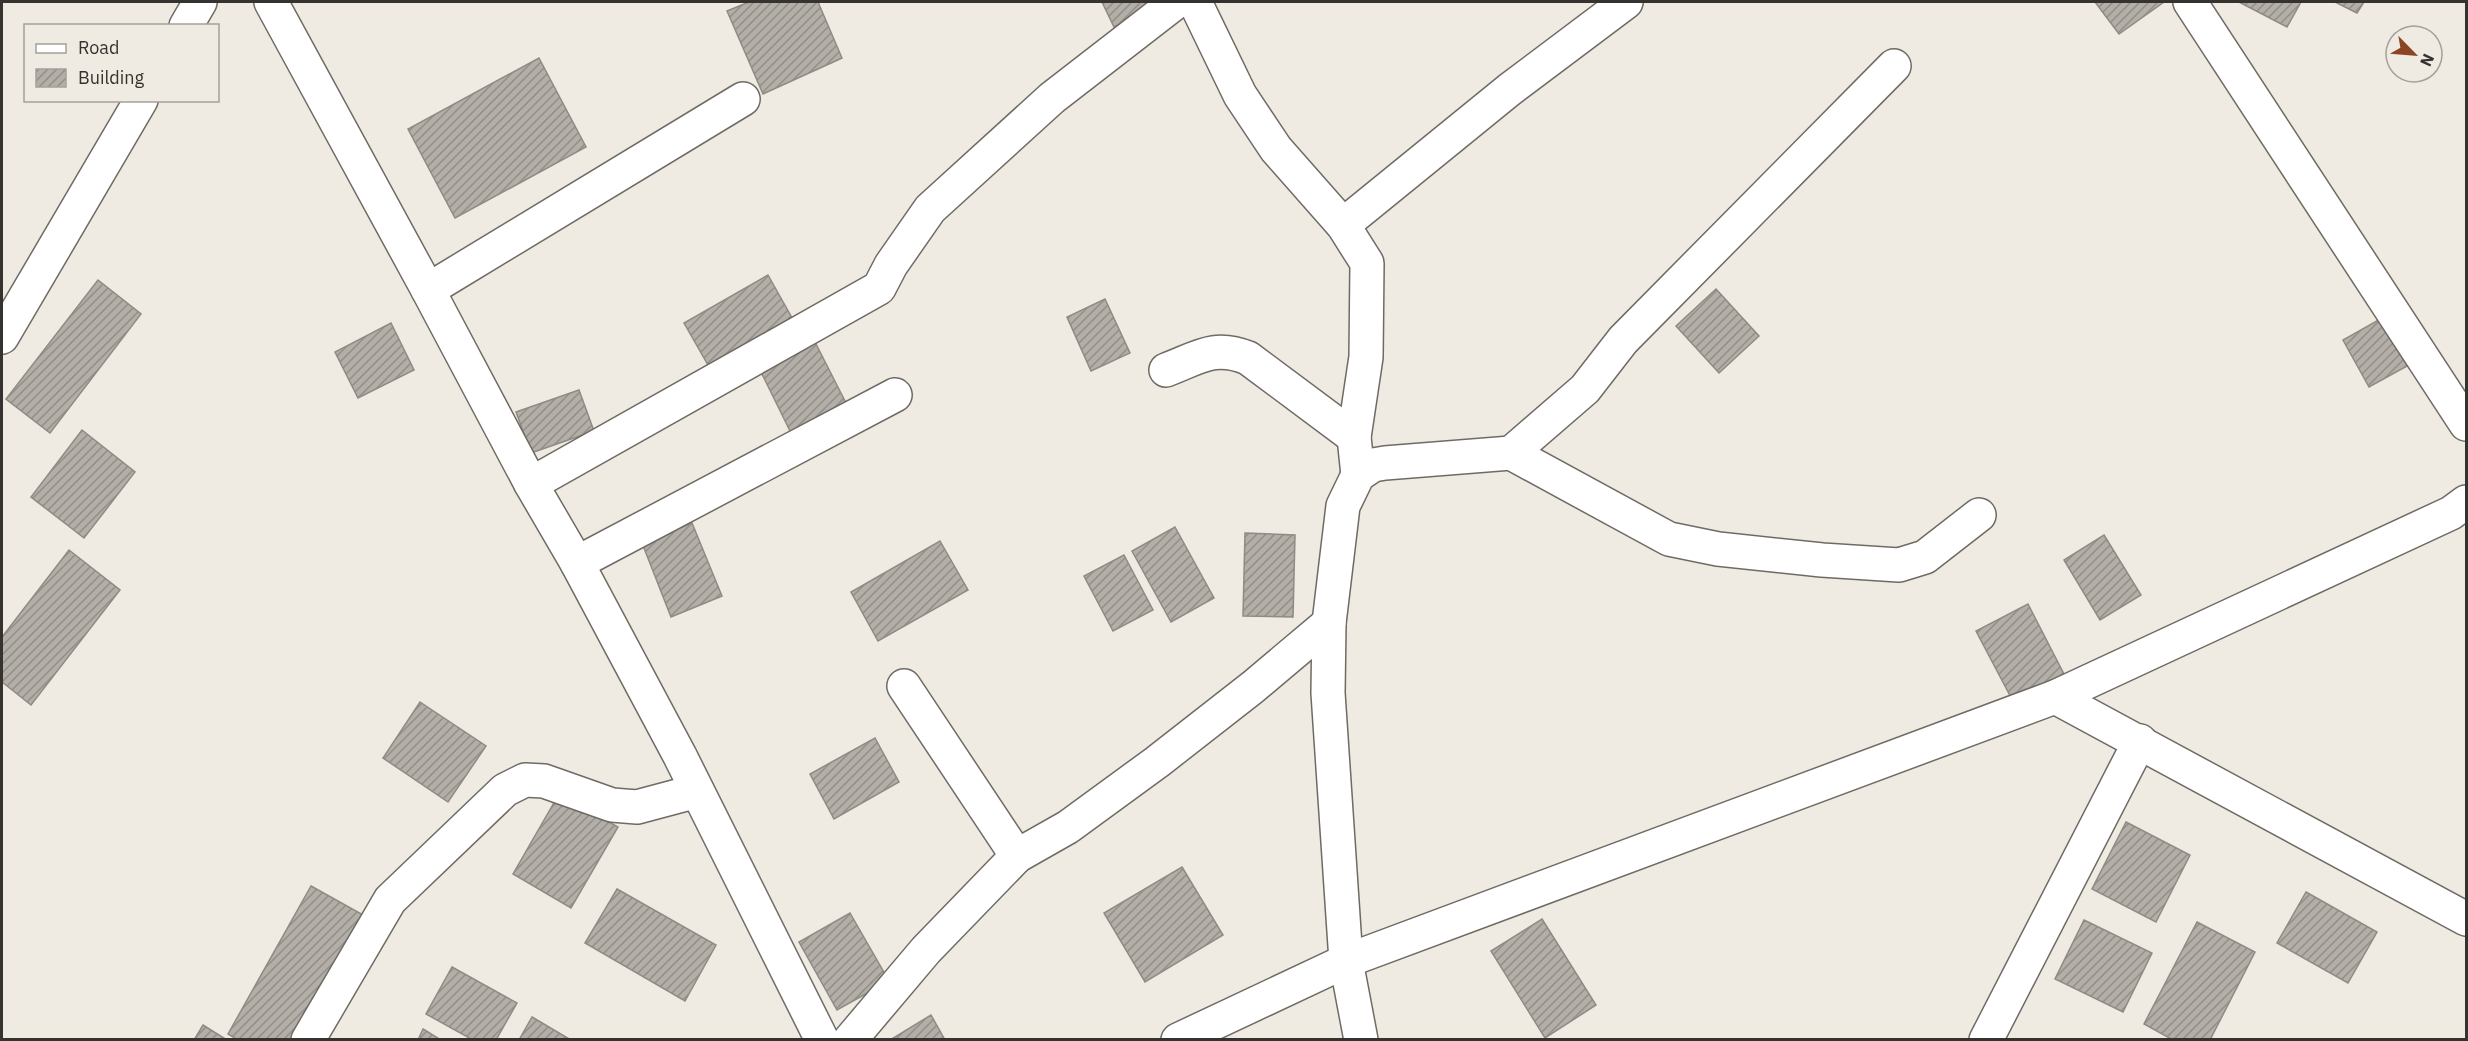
<svg xmlns="http://www.w3.org/2000/svg" width="2468" height="1041" font-family="'IBM Plex Sans',sans-serif">
  <defs>
    <pattern id="building-hatch" width="6" height="6" patternUnits="userSpaceOnUse" patternTransform="scale(1.5)"><rect width="6" height="6" fill="#b3aea7"/><path d="M-1 1l2-2M0 6l6-6M5 7l2-2" fill="none" stroke="#928e88"/></pattern>
  </defs>
  <rect width="100%" height="100%" fill="#efeae2"/>
  <g fill="url(#building-hatch)" stroke="#8f8b83" stroke-width="1.5">
    <path d="M 749,2 L 818,2 L 842,58 L 763,94 L 727,11 Z"/>
    <path d="M 1102,2 L 1164,2 L 1114,27 Z"/>
    <path d="M 2095,2 L 2164,2 L 2119,34 Z"/>
    <path d="M 2239,2 L 2301,2 L 2287,27 Z"/>
    <path d="M 2335,2 L 2364,2 L 2357,13 Z"/>
    <path d="M 539,58 L 586,147 L 455,218 L 408,129 Z"/>
    <path d="M 768,275 L 796,325 L 712,372 L 684,323 Z"/>
    <path d="M 98,280 L 141,314 L 50,433 L 6,399 Z"/>
    <path d="M 1716,289 L 1759,336 L 1719,373 L 1676,326 Z"/>
    <path d="M 1105,299 L 1130,353 L 1091,371 L 1067,317 Z"/>
    <path d="M 2382,318 L 2409,365 L 2369,387 L 2343,340 Z"/>
    <path d="M 391,323 L 414,370 L 358,398 L 335,352 Z"/>
    <path d="M 814,340 L 849,409 L 793,437 L 759,368 Z"/>
    <path d="M 579,390 L 594,431 L 531,453 L 516,412 Z"/>
    <path d="M 82,430 L 135,472 L 84,538 L 31,497 Z"/>
    <path d="M 692,523 L 722,596 L 671,617 L 642,543 Z"/>
    <path d="M 1175,527 L 1214,598 L 1171,622 L 1132,551 Z"/>
    <path d="M 1245,533 L 1295,535 L 1293,617 L 1243,616 Z"/>
    <path d="M 2104,535 L 2141,595 L 2100,620 L 2064,560 Z"/>
    <path d="M 940,541 L 968,590 L 878,641 L 851,592 Z"/>
    <path d="M 69,550 L 120,590 L 31,705 L 2,682 L 2,637 Z"/>
    <path d="M 1124,555 L 1153,610 L 1113,631 L 1084,576 Z"/>
    <path d="M 2028,604 L 2066,678 L 2015,705 L 1976,631 Z"/>
    <path d="M 420,702 L 486,746 L 448,802 L 383,758 Z"/>
    <path d="M 875,738 L 899,782 L 834,819 L 810,774 Z"/>
    <path d="M 559,794 L 618,827 L 571,908 L 513,874 Z"/>
    <path d="M 2126,822 L 2190,855 L 2156,922 L 2092,889 Z"/>
    <path d="M 1182,867 L 1223,935 L 1145,982 L 1104,913 Z"/>
    <path d="M 311,886 L 365,916 L 296,1040 L 238,1040 L 228,1034 Z"/>
    <path d="M 617,889 L 716,945 L 685,1001 L 585,943 Z"/>
    <path d="M 2306,892 L 2377,932 L 2348,983 L 2277,943 Z"/>
    <path d="M 850,913 L 889,981 L 837,1010 L 799,942 Z"/>
    <path d="M 1542,919 L 1596,1005 L 1545,1038 L 1491,951 Z"/>
    <path d="M 2084,920 L 2152,953 L 2123,1012 L 2055,979 Z"/>
    <path d="M 2197,922 L 2255,952 L 2210,1040 L 2173,1040 L 2144,1024 Z"/>
    <path d="M 452,967 L 517,1003 L 496,1040 L 473,1040 L 426,1014 Z"/>
    <path d="M 931,1015 L 945,1040 L 890,1040 Z"/>
    <path d="M 532,1017 L 571,1040 L 519,1040 Z"/>
    <path d="M 203,1025 L 227,1040 L 194,1040 Z"/>
    <path d="M 423,1029 L 441,1040 L 418,1040 Z"/>
  </g>
  <g fill="none" stroke-linecap="round" stroke-linejoin="round">
    <g stroke="#6f6b64" stroke-width="36">
      <g id="minor">
        <path d="M 1195,2 L 1240,95 L 1276,149 L 1343,225 L 1367,263 L 1366,357 L 1354,437 L 1358,475"/>
        <path d="M 2190,2 L 2466,424"/>
        <path d="M 186,26 L 200,2"/>
        <path d="M 1343,225 L 1509,90 L 1626,2"/>
        <path d="M 428,290 L 743,99"/>
        <path d="M 2,337 L 141,100"/>
        <path d="M 1166,370 C 1198,358 1214,344 1248,358 L 1354,437"/>
        <path d="M 1511,453 L 1585,389 L 1623,340 L 1894,66"/>
        <path d="M 531,484 L 879,288 L 891,265 L 930,209 L 1052,98 L 1176,2"/>
        <path d="M 577,563 L 895,395"/>
        <path d="M 904,686 L 1017,856"/>
        <path d="M 2055,697 L 2466,919"/>
        <path d="M 308,1040 L 390,900 L 505,790 L 525,780 L 544,781 L 612,805 L 637,807 L 697,791"/>
        <path d="M 850,1040 L 926,950 L 1017,856 L 1068,827 L 1157,762 L 1253,687 L 1329,623"/>
        <path d="M 1178,1040 L 1346,961 L 2055,697 L 2451,513 L 2466,502"/>
        <path d="M 1361,1040 L 1346,961 L 1328,693 L 1329,623 L 1343,506 L 1358,475 L 1373,465 L 1385,463 L 1511,453 L 1669,539 L 1718,549 L 1822,560 L 1899,565 L 1925,557 L 1979,515"/>
        <path d="M 1986,1040 L 2140,741"/>
      </g>
    </g>
    <g stroke="#6f6b64" stroke-width="36">
      <path id="tertiary" d="M 271,2 L 428,290 L 531,484 L 577,563 L 680,756 L 822,1040"/>
    </g>
    <use href="#minor" stroke="#fff" stroke-width="33"/>
    <use href="#tertiary" stroke="#fff" stroke-width="33"/>
  </g>
  <rect width="2468" height="1041" fill="none" stroke="#343330" stroke-width="6"/>
  <rect x="24" y="24" width="195" height="78" fill="#efeae2" stroke="#a4a19b" stroke-width="1.5"/>
  <rect x="36" y="44" width="30" height="9" fill="#ffffff" stroke="#a4a19b" stroke-width="1.5"/>
  <text x="78" y="54" font-size="18" fill="#343330">Road</text>
  <rect x="36" y="69" width="30" height="18" fill="url(#building-hatch)" stroke="#a4a19b" stroke-width="1.5"/>
  <text x="78" y="84" font-size="18" fill="#343330">Building</text>
  <g transform="translate(2414 54) rotate(115)"><circle r="28" fill="#efeae2" stroke="#a4a19b" stroke-width="1.5"/>
  <path d="M0-4.5L10 22L0 15L-10 22Z" fill="#8c4524"/>
  <text y="-9" font-size="16" font-weight="bold" text-anchor="middle" fill="#343330">N</text>
  </g>
</svg>
